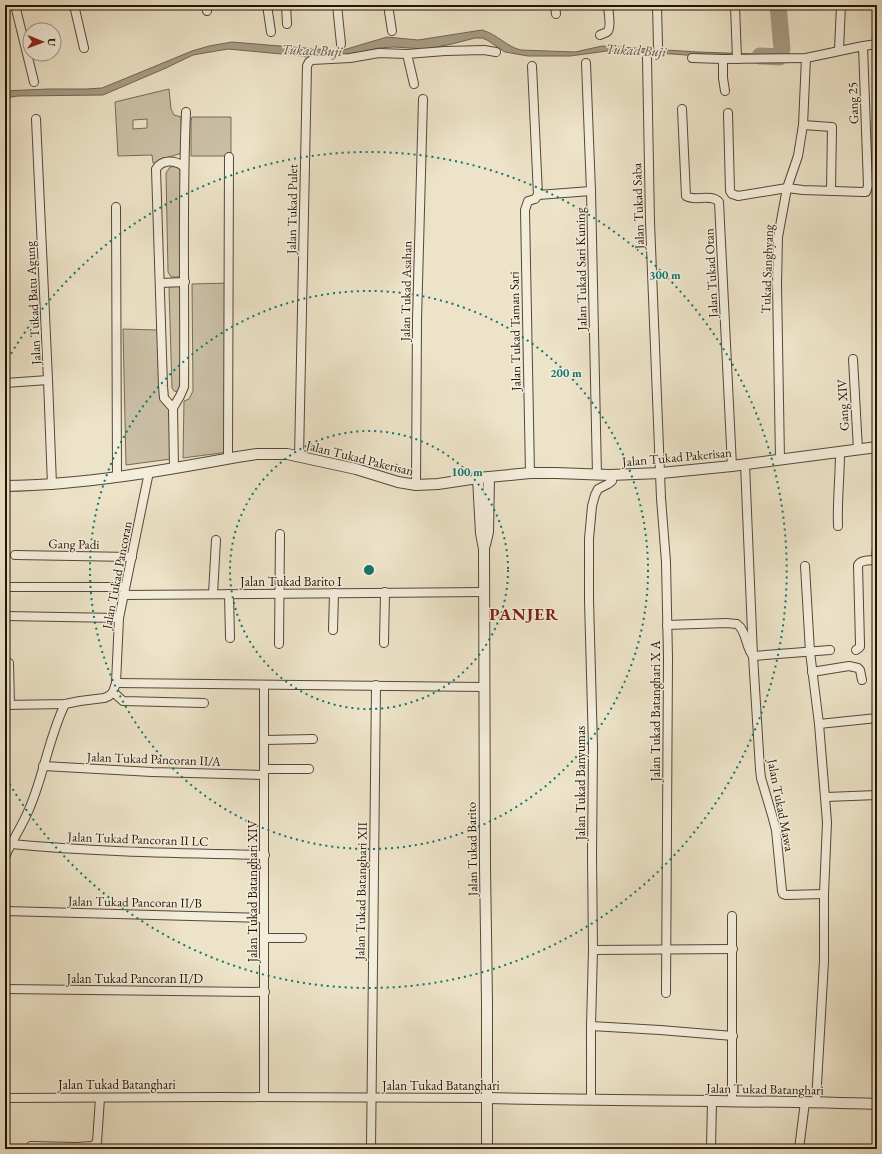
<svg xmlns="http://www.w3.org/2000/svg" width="882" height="1154" font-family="'EB Garamond',serif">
  <rect width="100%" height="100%" fill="#ede3c8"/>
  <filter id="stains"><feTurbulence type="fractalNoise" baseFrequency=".005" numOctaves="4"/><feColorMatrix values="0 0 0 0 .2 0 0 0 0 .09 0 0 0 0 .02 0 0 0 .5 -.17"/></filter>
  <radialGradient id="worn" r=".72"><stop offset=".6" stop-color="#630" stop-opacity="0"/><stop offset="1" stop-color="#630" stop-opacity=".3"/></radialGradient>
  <g fill="#cbc0a7" stroke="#776a57" fill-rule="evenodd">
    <path d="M 169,89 L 171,109 L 174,115 L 181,117 L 182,153 L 166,158 L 158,163 L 153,163 L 152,155 L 118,156 L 115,102 ZM 147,119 L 147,128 L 133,129 L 133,120 Z"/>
    <path d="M 192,117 L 231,117 L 231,156 L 191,156 L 191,120 Z"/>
    <path d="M 180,166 L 183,273 L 182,277 L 171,277 L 168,272 L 166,173 L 170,167 Z"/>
    <path d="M 230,283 L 228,452 L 183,458 L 184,401 L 189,399 L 193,391 L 192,284 Z"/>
    <path d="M 171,286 L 180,286 L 182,289 L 184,386 L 178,392 L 174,391 L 172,388 L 169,289 Z"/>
    <path d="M 123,329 L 157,330 L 164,398 L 169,403 L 171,459 L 126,465 Z"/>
  </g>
  <path fill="#a89c86" stroke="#736553" d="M 482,30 C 497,34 507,47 521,50 L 575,52 L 602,46 L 698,52 L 785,55 L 715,57 L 657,53 L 607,51 L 570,56 L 528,56 L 505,52 L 487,40 L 482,38 L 475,38 L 452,44 L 426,49 L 394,47 L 378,48 L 350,55 L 314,57 L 228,49 L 193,55 L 166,68 L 103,95 L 18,96 L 5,98 L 5,91 L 47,89 L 86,89 L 102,88 L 192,51 L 209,46 L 232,42 L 340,51 L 387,37 L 418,40 Z"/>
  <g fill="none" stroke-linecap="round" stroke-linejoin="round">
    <path stroke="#a89c86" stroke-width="17" d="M 760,56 L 779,57 L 782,49 L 778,5"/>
    <g stroke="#564737" stroke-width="10">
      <g id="minor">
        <path d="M 15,5 L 34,82"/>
        <path d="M 74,5 L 84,48"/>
        <path d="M 205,5 L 207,11"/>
        <path d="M 267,5 L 271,32"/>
        <path d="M 286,5 L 287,24"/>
        <path d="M 337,5 L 341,44"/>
        <path d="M 388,5 L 392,31"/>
        <path d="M 555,5 L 556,14"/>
        <path d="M 657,5 L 658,46"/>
        <path d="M 735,5 L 737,59"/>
        <path d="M 600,35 C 602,34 606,33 607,32 C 612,28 608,11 608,5"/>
        <path d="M 839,50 L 841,5"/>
        <path d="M 407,54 L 414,84"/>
        <path d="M 647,58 L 650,222 L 661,498 L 666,562 L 668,658 L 666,993"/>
        <path d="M 692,58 L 723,59 L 806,58 L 863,46 L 877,44"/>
        <path d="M 723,59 L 723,78 L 725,91"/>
        <path d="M 586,63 L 591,191 L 597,475"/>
        <path d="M 532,66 L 538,195"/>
        <path d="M 682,109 L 686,196 C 695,202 711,193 719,202 L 732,466"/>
        <path d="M 728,113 L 730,191 L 732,194 L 738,196 L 787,188 L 803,190 L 863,192 L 866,192 L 868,186 L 863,46"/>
        <path d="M 36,119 L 48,380 L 52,485"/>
        <path d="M 803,125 L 832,127 L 831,191"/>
        <path d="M 538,195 L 591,191"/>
        <path d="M 116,207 L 117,476"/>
        <path d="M 161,283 L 185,282"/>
        <path d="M 853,359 L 858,450"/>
        <path d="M 5,383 L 48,380"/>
        <path d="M 173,408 L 164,398 L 163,386 L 156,169 C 162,159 175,160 183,166"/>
        <path d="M 299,457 L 307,66 L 309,62 L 312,60 L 350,58 L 379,53 L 407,54 L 445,51 L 484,50 L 496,52"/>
        <path d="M 228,458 L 229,157"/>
        <path d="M 780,460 L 777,284 L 778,237 L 787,188 L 798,156 L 803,125 L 806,58"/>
        <path d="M 745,464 L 753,656 L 760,769 L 761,778 L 772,815 L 776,830 L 782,891 L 783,894 L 786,895 L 824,894"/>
        <path d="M 174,467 L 173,408 L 180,396 L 184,387 C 185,295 182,203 186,112"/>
        <path d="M 530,473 L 525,210 L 528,201 L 535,199 L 538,195"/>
        <path d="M 416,485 L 417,320 L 423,99"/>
        <path d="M 838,526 C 837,501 840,477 840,452"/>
        <path d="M 15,555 L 132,557"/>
        <path d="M 876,560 L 877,547"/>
        <path d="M 805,566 L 810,652 L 819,724 L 827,822 L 824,894 L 824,961 L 816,1102"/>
        <path d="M 5,587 L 125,587"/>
        <path d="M 213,594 L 216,540"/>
        <path d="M 229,594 L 230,638"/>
        <path d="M 123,595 L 484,592"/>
        <path d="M 5,616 L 119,618"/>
        <path d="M 667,625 L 726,623 L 737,624 C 747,631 745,647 753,656 L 830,650"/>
        <path d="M 333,630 L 334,593"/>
        <path d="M 384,643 L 385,592"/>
        <path d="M 279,644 L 280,534"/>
        <path d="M 856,650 L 860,647 L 860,644 L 858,565 C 861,559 871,561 877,560"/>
        <path d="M 9,663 L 10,705"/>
        <path d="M 812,672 L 849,666 L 858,668 L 860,670 L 862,680"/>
        <path d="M 116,683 C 238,685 361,685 484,687"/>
        <path d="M 264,686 L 264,1097"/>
        <path d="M 113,692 L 123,701 L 204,703"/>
        <path d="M 5,705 L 65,704 L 80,701 L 104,698 L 109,696 L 113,692 L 116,683 L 119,618 L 149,472"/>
        <path d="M 819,724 L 877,718"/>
        <path d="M 265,740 L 313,739"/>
        <path d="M 43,766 L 152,772 L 264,775"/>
        <path d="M 265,769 L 309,769"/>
        <path d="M 826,797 L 877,795"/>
        <path d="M 11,844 C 95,852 180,853 265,855"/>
        <path d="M 5,857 C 12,840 23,825 30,807 C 44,774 49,737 65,704"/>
        <path d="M 5,911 L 264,918"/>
        <path d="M 732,916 L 732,1101"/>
        <path d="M 264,938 L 302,938"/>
        <path d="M 593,950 L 733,949"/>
        <path d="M 5,989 L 265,992"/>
        <path d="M 591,1026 L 660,1030 L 733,1036"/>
        <path d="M 5,1098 L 221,1097 L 487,1098"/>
        <path d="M 591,1100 L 591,1026 L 593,950 L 592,856 L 593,747 L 589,600 L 589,539 L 592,506 L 595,495 L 598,489 L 608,484 L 612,481 L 613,475"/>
        <path d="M 31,1146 L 76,1147 L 93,1146 L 97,1142 L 100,1098"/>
        <path d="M 371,1149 L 376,685"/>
        <path d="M 711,1149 L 712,1101"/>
        <path d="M 799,1149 L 805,1102"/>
      </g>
    </g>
    <g stroke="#564737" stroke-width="12">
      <g id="tertiary">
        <path d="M 478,478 L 481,533 L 484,549 L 485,867 L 487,1001 L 487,1149"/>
        <path d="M 5,486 C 83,485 161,471 237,457 L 257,454 L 287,454 L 356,469 L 398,482 L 416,485 L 438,484 L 478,478 L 530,473 L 556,473 L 610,475 L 661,473 L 732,466 L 877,447"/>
        <path d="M 485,545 L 488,532 L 489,477"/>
        <path d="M 487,1098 C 617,1101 747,1100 877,1104"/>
      </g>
    </g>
    <use href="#minor" stroke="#f3eddb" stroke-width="8"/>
    <use href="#tertiary" stroke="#f3eddb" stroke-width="10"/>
  </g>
  <g fill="none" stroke="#0f766e" stroke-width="2" stroke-dasharray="2 4">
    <circle cx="369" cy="570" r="139"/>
    <circle cx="369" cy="570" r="279"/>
    <path d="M5 364A418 418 0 1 1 5 776"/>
  </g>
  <g text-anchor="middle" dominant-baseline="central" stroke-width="3" stroke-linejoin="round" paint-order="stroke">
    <g font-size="13" fill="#231307" stroke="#f3eddb">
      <text transform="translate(853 103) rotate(-92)">Gang 25</text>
      <text transform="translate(638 206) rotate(-92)">Jalan Tukad Saba</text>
      <text transform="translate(292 209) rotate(-89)">Jalan Tukad Pulet</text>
      <text transform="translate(581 269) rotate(-91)">Jalan Tukad Sari Kuning</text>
      <text transform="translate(767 269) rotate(-88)">Tukad Sanghyang</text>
      <text transform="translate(711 273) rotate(-93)">Jalan Tukad Otan</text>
      <text transform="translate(406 291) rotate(-89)">Jalan Tukad Asahan</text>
      <text transform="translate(33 303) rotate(-93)">Jalan Tukad Batu Agung</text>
      <text transform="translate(515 331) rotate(-91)">Jalan Tukad Taman Sari</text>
      <text transform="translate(843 405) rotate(-93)">Gang XIV</text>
      <text transform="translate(677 457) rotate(-5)">Jalan Tukad Pakerisan</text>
      <text transform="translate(360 458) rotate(14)">Jalan Tukad Pakerisan</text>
      <text transform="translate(74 544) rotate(1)">Gang Padi</text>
      <text transform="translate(117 575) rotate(-79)">Jalan Tukad Pancoran</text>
      <text x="291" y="581">Jalan Tukad Barito I</text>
      <text transform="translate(655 711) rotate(-90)">Jalan Tukad Batanghari X A</text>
      <text transform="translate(154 759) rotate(2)">Jalan Tukad Pancoran II/A</text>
      <text transform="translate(580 783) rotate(-90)">Jalan Tukad Banyumas</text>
      <text transform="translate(781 805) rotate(79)">Jalan Tukad Mawa</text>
      <text transform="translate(138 839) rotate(2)">Jalan Tukad Pancoran II LC</text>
      <text transform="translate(472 849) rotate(-91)">Jalan Tukad Barito</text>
      <text transform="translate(252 891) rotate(-90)">Jalan Tukad Batanghari XIV</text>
      <text transform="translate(361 891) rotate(-89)">Jalan Tukad Batanghari XII</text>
      <text transform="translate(135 902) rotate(1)">Jalan Tukad Pancoran II/B</text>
      <text x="135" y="978">Jalan Tukad Pancoran II/D</text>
      <text x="117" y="1084">Jalan Tukad Batanghari</text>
      <text x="441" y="1085">Jalan Tukad Batanghari</text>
      <text transform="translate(765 1089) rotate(1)">Jalan Tukad Batanghari</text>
    </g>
    <g font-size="14" font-style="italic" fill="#5f5140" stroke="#f3eddb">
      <text transform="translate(312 50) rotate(2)">Tukad Buji</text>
      <text transform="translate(636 50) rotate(3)">Tukad Buji</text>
    </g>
    <g font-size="17" font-weight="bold" letter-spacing="1" fill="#7a1f14" stroke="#f3eddb">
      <text x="524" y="614">PANJER</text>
    </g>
  </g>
  <circle cx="369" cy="570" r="6" fill="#0f766e" stroke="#f3eddb" stroke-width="2"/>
  <g font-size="12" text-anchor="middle" font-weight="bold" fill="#0f766e" stroke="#f3eddb" stroke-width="3" stroke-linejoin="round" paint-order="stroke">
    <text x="665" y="279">300 m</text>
    <text x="566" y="377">200 m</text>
    <text x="467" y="476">100 m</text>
  </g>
  <rect width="882" height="1154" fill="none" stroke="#ede3c8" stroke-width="20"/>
  <rect x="6" y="6" width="870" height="1142" fill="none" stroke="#231307" stroke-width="2"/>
  <rect x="10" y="10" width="862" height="1134" fill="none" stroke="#231307"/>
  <g transform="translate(42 42) rotate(91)"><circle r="19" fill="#f3eddb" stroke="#a09686"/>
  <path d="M0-3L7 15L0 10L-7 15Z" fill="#8f2418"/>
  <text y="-6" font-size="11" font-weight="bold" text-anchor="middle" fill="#231307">U</text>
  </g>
  <rect width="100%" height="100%" filter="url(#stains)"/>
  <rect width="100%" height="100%" fill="url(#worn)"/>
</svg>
